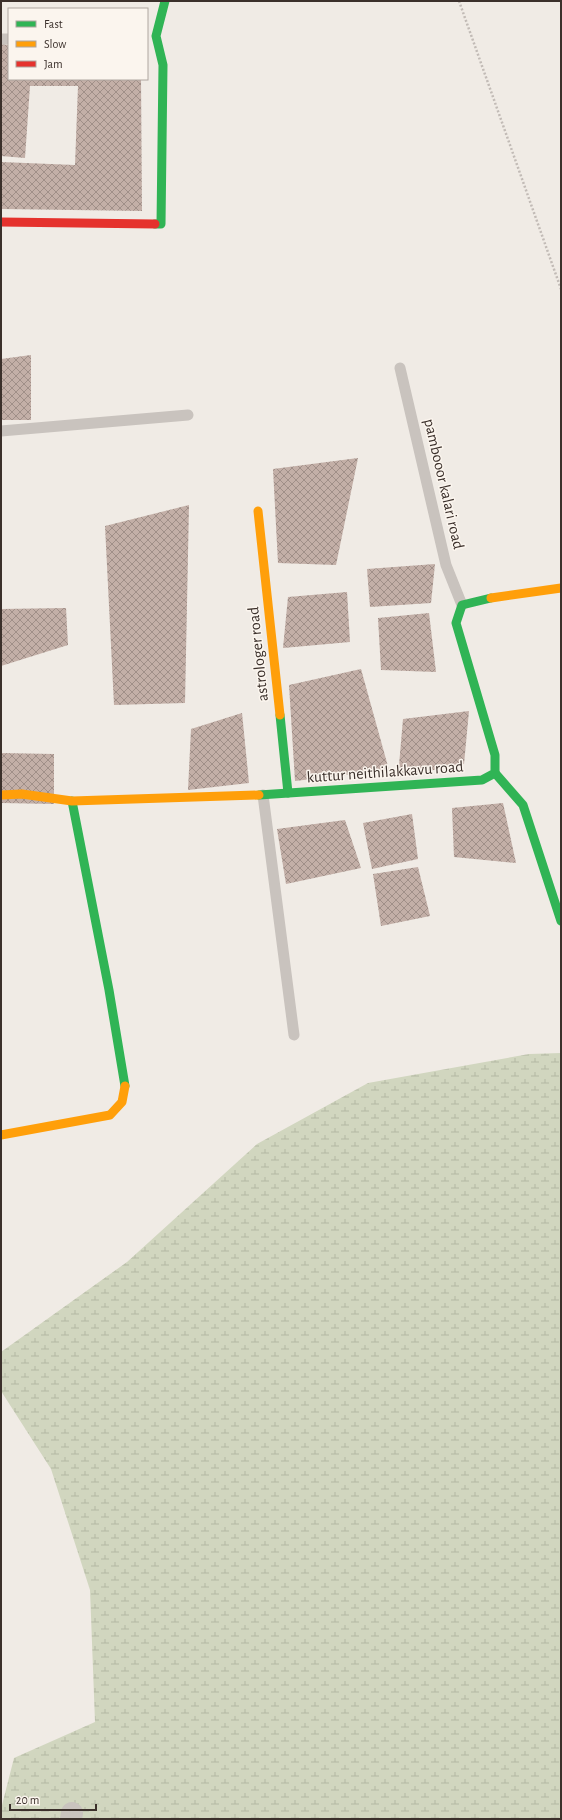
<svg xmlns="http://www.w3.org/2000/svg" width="562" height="1820" font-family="'Alegreya Sans',sans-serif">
  <defs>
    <pattern id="wetland-marsh" width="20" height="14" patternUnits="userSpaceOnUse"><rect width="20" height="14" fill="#d1d6bf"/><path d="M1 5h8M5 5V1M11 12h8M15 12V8" fill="none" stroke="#b4b8a4"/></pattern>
    <pattern id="building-cross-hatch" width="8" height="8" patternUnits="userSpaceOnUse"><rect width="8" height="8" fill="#c3afa7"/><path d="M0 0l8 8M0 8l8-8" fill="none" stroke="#a08f88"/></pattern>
  </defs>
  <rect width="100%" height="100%" fill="#f0ebe5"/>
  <path fill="url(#wetland-marsh)" d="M 561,1053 L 561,1819 L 1,1819 L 1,1809 L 14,1758 L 95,1722 L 90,1590 L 51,1469 L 1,1391 L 1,1352 L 127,1262 L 257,1144 L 368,1083 L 529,1054 Z"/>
  <g fill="url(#building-cross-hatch)">
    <path d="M 1,44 L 9,45 L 9,79 L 141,79 L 142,211 L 1,209 L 1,162 L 75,165 L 78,86 L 30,86 L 25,158 L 1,156 Z"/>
    <path d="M 31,355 L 31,420 L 1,420 L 1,359 Z"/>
    <path d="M 358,458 L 336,565 L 278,563 L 273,469 Z"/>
    <path d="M 189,505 L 185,703 L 114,705 L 105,526 Z"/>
    <path d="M 435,564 L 431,603 L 370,607 L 367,569 Z"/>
    <path d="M 347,592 L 350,642 L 283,648 L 288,597 Z"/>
    <path d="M 66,608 L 68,645 L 1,666 L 1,609 Z"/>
    <path d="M 429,613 L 436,672 L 381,670 L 378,618 Z"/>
    <path d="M 361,669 L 389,770 L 295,781 L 289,685 Z"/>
    <path d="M 469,711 L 464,764 L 398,777 L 403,719 Z"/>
    <path d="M 242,713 L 249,783 L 188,790 L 191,729 Z"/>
    <path d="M 1,753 L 54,754 L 54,804 L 1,803 Z"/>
    <path d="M 503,803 L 516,863 L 454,857 L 452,808 Z"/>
    <path d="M 412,814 L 418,859 L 372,869 L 363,823 Z"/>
    <path d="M 345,820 L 361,868 L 286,884 L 277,829 Z"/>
    <path d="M 418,867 L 430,916 L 381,926 L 373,874 Z"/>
  </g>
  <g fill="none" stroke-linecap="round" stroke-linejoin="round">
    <path stroke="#c2bbb6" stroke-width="2.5" stroke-dasharray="2 2" stroke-linecap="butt" d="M 459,1 L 561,289"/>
    <g stroke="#c9c3be" stroke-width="11">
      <path d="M 1,39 L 9,39"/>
      <path d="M 400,368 L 446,565 L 462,605"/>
      <path d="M 1,431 L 188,415"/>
      <path d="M 263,795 L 294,1035"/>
    </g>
    <path stroke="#c9c3be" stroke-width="22" d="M 71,1819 L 72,1813"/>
    <g stroke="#30b455" stroke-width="9">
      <path d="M 155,224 L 161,224 L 163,65 L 156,36 L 165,1"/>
      <path d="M 280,715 L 288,793"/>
      <path d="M 495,773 L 523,805 L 561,921"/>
      <path d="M 259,795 L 482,780 L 495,773 L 495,755 L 456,623 L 462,605 L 491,598"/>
      <path d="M 72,801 L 109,990 L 125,1086"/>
    </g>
    <g stroke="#ff9f0a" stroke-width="9">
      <path d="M 258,511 L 280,715"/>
      <path d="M 491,598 L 561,588"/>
      <path d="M 1,795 L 22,794 L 72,801 L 259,795"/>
      <path d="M 1,1135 L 110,1115 L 122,1102 L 125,1086"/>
    </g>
    <path stroke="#e5322d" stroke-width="9" d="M 1,222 L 155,224"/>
  </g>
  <g text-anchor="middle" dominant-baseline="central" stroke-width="3" stroke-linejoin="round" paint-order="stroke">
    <g font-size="16" fill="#3b302b" stroke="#fbf5ee">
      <text transform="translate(444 484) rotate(77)">pambooor kalari road</text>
      <text transform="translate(258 654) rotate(-96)">astrologer road</text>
      <text transform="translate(385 772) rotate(-4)">kuttur neithilakkavu road</text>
    </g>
  </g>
  <rect width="562" height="1820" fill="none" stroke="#3b302b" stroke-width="4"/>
  <rect x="8" y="8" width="140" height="72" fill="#fbf5ee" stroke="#aea6a0"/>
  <rect x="16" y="21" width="20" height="6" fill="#30b455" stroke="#aea6a0"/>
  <text x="44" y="28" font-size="12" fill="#3b302b">Fast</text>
  <rect x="16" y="41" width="20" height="6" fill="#ff9f0a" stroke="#aea6a0"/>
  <text x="44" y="48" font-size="12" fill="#3b302b">Slow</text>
  <rect x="16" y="61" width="20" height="6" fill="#e5322d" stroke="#aea6a0"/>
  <text x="44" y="68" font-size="12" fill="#3b302b">Jam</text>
  <path d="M10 1804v6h86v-6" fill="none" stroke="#3b302b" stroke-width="2"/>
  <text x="16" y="1804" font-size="12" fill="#3b302b" stroke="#fbf5ee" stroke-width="3" paint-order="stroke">20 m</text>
</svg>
